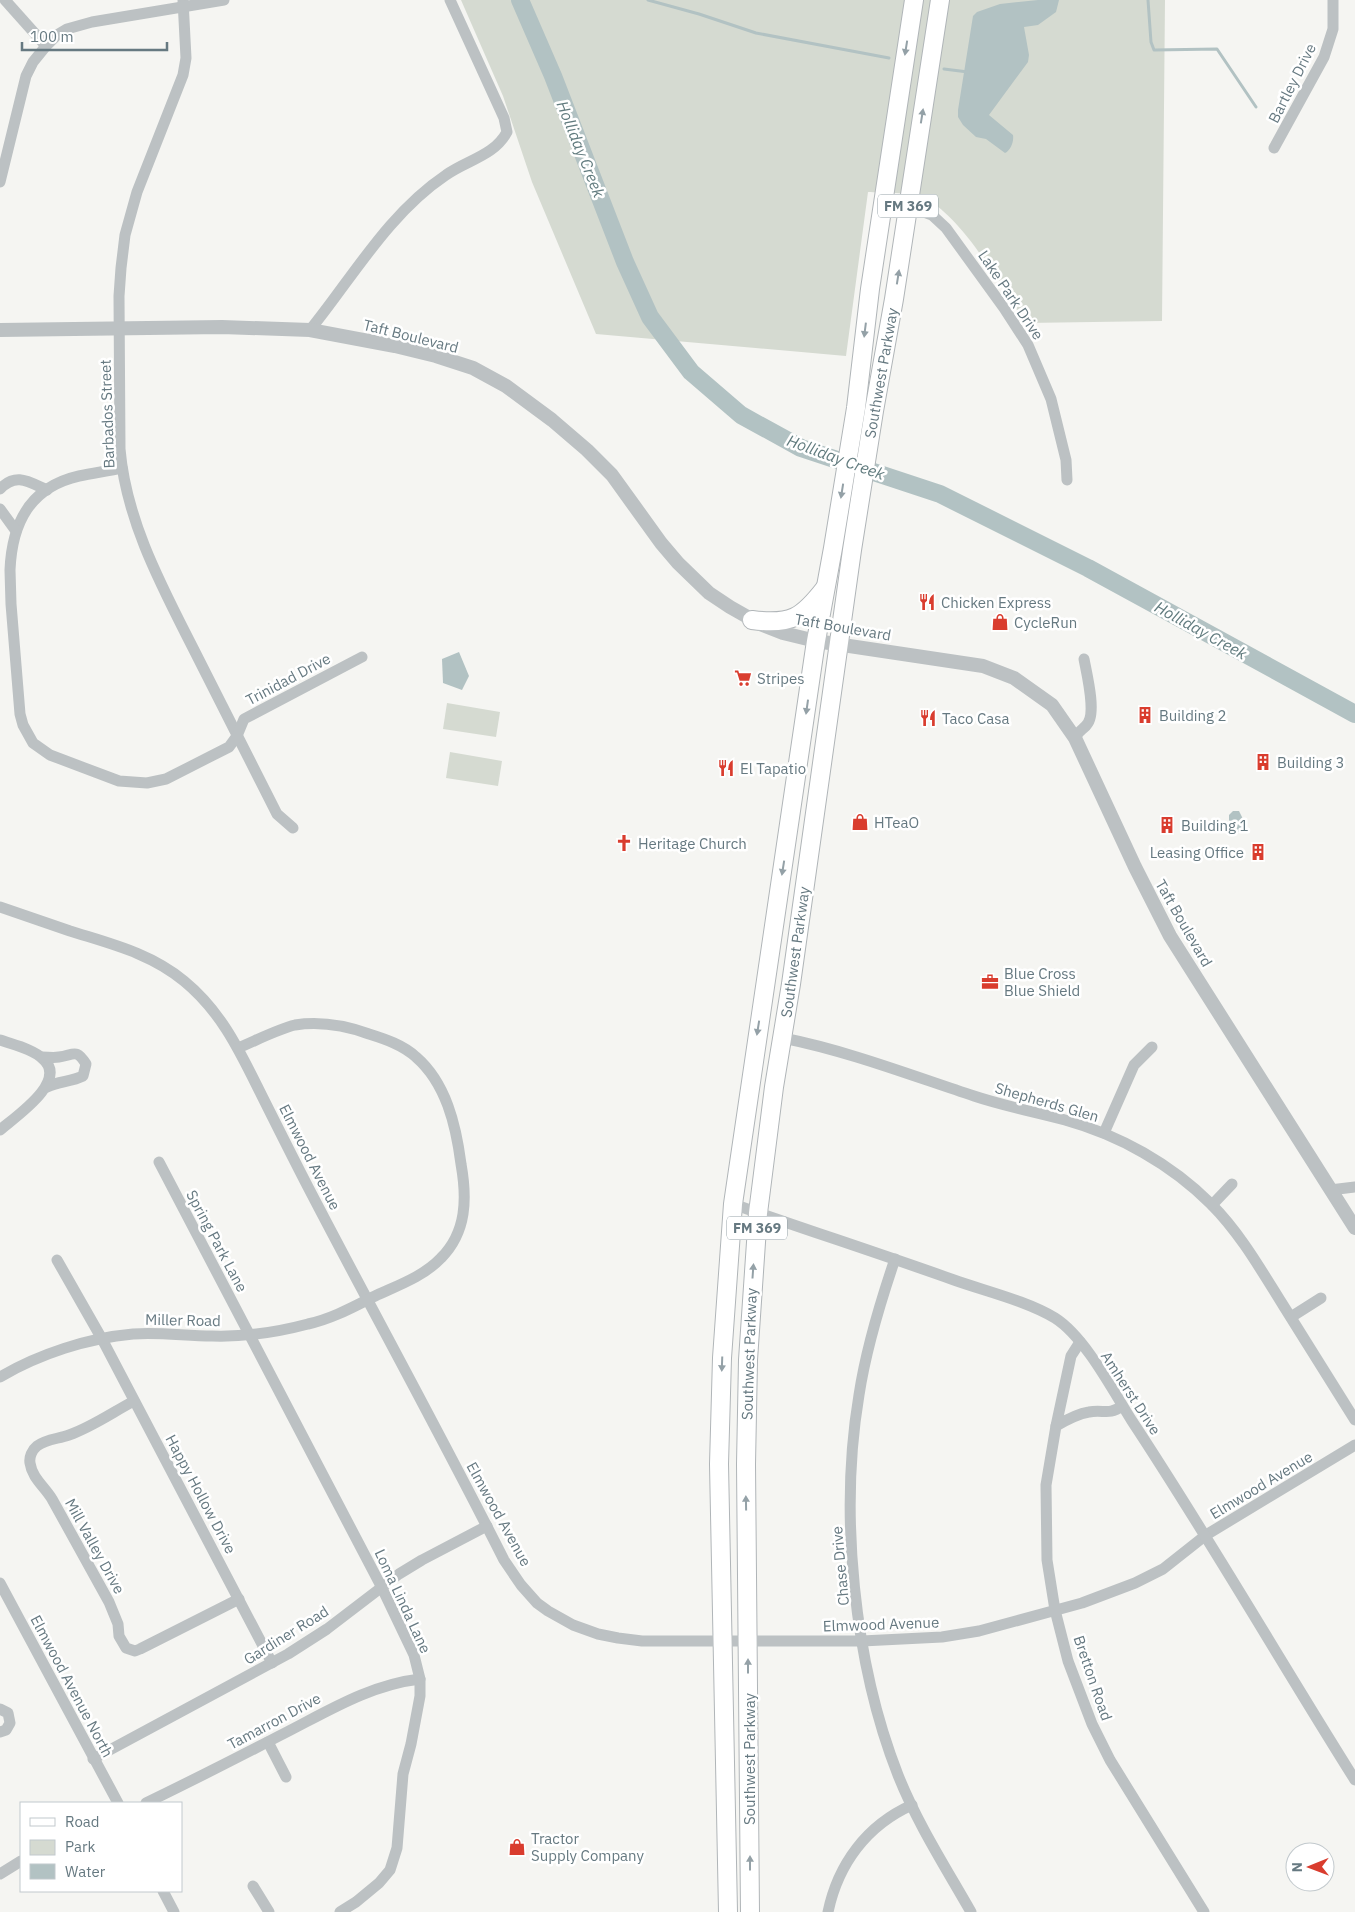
<svg xmlns="http://www.w3.org/2000/svg" width="1355" height="1912" font-family="'IBM Plex Sans',sans-serif">
  <rect width="100%" height="100%" fill="#f5f5f2"/>
  <g fill="#d5dad1">
    <path d="M 461,0 L 1165,0 L 1162,321 L 1025,323 C 1002,287 961,214 922,197 C 912,192 880,193 868,192 L 846,356 L 596,334 L 532,182 L 503,96 Z"/>
    <path d="M 447,703 L 500,712 L 496,737 L 443,729 Z"/>
    <path d="M 450,752 L 502,761 L 498,786 L 446,778 Z"/>
  </g>
  <g fill="#b2c2c3">
    <path d="M 1038,0 L 1059,0 L 1056,12 L 1038,25 L 1024,27 L 1029,55 L 1028,62 L 989,115 L 1013,135 C 1014,141 1011,150 1005,153 L 986,139 L 976,137 L 963,125 L 958,117 L 958,110 L 973,16 L 977,12 L 1000,4 Z"/>
    <path d="M 459,652 L 469,676 L 462,690 L 443,683 L 442,659 Z"/>
    <path d="M 1233,811 L 1239,811 L 1246,825 L 1241,832 L 1238,832 L 1229,820 L 1229,815 Z"/>
  </g>
  <g fill="none" stroke-linecap="round" stroke-linejoin="round">
    <g stroke="#b2c2c3" stroke-width="3">
      <path d="M 648,0 L 699,14 L 756,33 L 889,58"/>
      <path d="M 1148,0 L 1151,42 L 1154,50 L 1217,49 L 1256,107"/>
      <path d="M 944,69 L 968,72"/>
    </g>
    <path stroke="#b2c2c3" stroke-width="18" d="M 520,0 L 553,76 L 625,262 L 650,317 L 691,372 L 741,415 L 801,448 L 940,494 L 1088,568 L 1355,714"/>
    <g stroke="#b0b5b8" stroke-width="20">
      <g id="primary">
        <path d="M 752,620 C 791,625 802,618 825,588"/>
        <path d="M 728,1912 L 719,1464 L 722,1358 L 733,1204 L 816,641 L 833,548 L 856,408 L 870,289 L 914,0"/>
        <path d="M 750,1912 L 746,1464 L 748,1360 L 758,1213 L 774,1087 L 791,984 L 852,550 L 874,411 L 894,299 L 940,0"/>
      </g>
    </g>
    <g stroke="#bcc1c3" stroke-width="11">
      <path d="M 5,0 L 46,46"/>
      <path d="M 183,0 L 186,58 L 183,75 L 137,192 L 125,235 L 121,268 L 119,296 L 120,449 C 126,520 161,585 193,648 C 221,703 249,759 277,814 L 293,828"/>
      <path d="M 1274,148 L 1324,57 L 1333,29 L 1333,0"/>
      <path d="M 0,182 L 26,76 L 33,62 L 46,46 L 57,35 L 67,29 L 92,22 L 224,0"/>
      <path d="M 882,205 L 908,206 L 932,215 L 946,228 L 1004,308 L 1028,345 L 1051,399 L 1066,460 L 1067,480"/>
      <path d="M 310,330 C 353,277 388,214 446,175 C 467,160 494,156 507,132 L 504,118 L 450,0"/>
      <path d="M 122,468 C 108,471 93,473 79,476 C 30,487 12,523 10,570 L 11,604 L 20,714 L 23,725 L 33,743 L 50,755 L 119,781 L 147,783 L 166,779 L 229,747 L 237,736 L 244,719 L 362,657"/>
      <path d="M 0,489 C 16,472 29,482 47,490"/>
      <path d="M 0,509 L 16,531"/>
      <path d="M 1075,738 C 1080,728 1084,730 1088,723 C 1096,711 1087,675 1084,659"/>
      <path d="M 0,907 C 23,915 46,923 70,931 C 111,944 150,953 184,981 C 223,1013 241,1054 263,1098 C 278,1128 293,1158 308,1187 C 373,1312 441,1435 504,1560 L 521,1585 L 537,1603 L 548,1611 L 573,1625 L 598,1634 L 618,1638 L 642,1641 L 862,1641 L 942,1637 L 979,1631 L 1082,1603 L 1135,1583 L 1163,1569 L 1206,1535 L 1355,1445"/>
      <path d="M 783,1038 C 848,1051 910,1075 974,1096 C 1004,1106 1035,1112 1065,1120 C 1119,1135 1171,1164 1211,1204 C 1240,1233 1261,1270 1283,1305 C 1307,1343 1331,1381 1355,1420"/>
      <path d="M 0,1040 C 14,1045 33,1049 43,1059 C 69,1081 15,1117 0,1130"/>
      <path d="M 42,1057 C 48,1057 53,1058 59,1057 C 74,1055 76,1048 86,1064 L 83,1076 C 71,1082 59,1081 47,1087"/>
      <path d="M 1104,1133 L 1134,1065 L 1152,1047"/>
      <path d="M 159,1162 L 381,1586 L 414,1655 L 420,1679 L 420,1696 L 411,1744 L 403,1774 L 397,1848 L 390,1870 L 379,1883 L 356,1902 L 340,1912"/>
      <path d="M 1330,1190 L 1355,1187"/>
      <path d="M 733,1204 C 807,1230 881,1254 954,1280 C 985,1291 1027,1301 1055,1318 C 1085,1337 1113,1391 1132,1421 C 1210,1539 1280,1661 1355,1780"/>
      <path d="M 1212,1205 L 1232,1184"/>
      <path d="M 895,1259 C 880,1303 866,1349 859,1395 C 839,1514 854,1663 898,1775 C 917,1823 946,1868 971,1912"/>
      <path d="M 57,1260 L 102,1339 L 272,1663"/>
      <path d="M 1291,1317 L 1321,1298"/>
      <path d="M 0,1377 C 39,1354 88,1338 133,1334 C 160,1332 186,1336 212,1336 C 243,1337 278,1332 308,1324 C 332,1319 355,1306 377,1295 C 399,1285 424,1276 441,1258 C 467,1232 467,1198 461,1164 C 456,1125 446,1083 416,1057 C 403,1045 385,1039 369,1034 C 344,1025 321,1021 295,1025 C 278,1029 255,1041 238,1048"/>
      <path d="M 134,1401 C 113,1412 92,1427 69,1435 C 58,1439 46,1439 37,1446 C 32,1450 29,1457 30,1463 C 32,1478 45,1487 52,1499 L 109,1602 L 118,1624 L 119,1636 L 126,1648 L 135,1651 L 140,1649 L 239,1599"/>
      <path d="M 1122,1406 C 1108,1416 1104,1409 1089,1412 C 1077,1414 1066,1420 1056,1426 L 1046,1485 L 1047,1560 L 1055,1610 L 1068,1661 L 1092,1724 L 1110,1760 L 1204,1912"/>
      <path d="M 1056,1426 L 1071,1356 L 1080,1342"/>
      <path d="M 0,1583 L 118,1803"/>
      <path d="M 0,1709 L 8,1713 L 10,1723 L 6,1730 L 0,1732"/>
      <path d="M 268,1742 L 286,1777"/>
      <path d="M 93,1759 L 288,1654 L 327,1629 L 399,1574 L 422,1560 L 487,1526"/>
      <path d="M 146,1803 C 191,1781 235,1759 279,1736 C 325,1713 368,1685 420,1679"/>
      <path d="M 0,1874 L 21,1861"/>
      <path d="M 253,1886 L 269,1912"/>
      <path d="M 163,1891 L 174,1912"/>
      <path d="M 828,1912 C 838,1864 867,1825 912,1805"/>
    </g>
    <path stroke="#bcc1c3" stroke-width="14" d="M 0,330 L 222,327 L 310,330 L 395,346 L 436,356 L 473,368 L 506,386 L 552,420 L 587,450 L 612,475 L 661,543 L 678,563 L 709,593 L 730,607 L 760,624 L 783,633 L 816,641 L 983,666 L 1014,678 L 1052,705 L 1075,738 L 1135,867 L 1170,936 L 1355,1228"/>
    <use href="#primary" stroke="#fff" stroke-width="18"/>
  </g>
  <defs><path id="oneway-solid" d="M-6-.8H1V-3.2L6.5 0L1 3.2V.8H-6Z" transform="scale(1.25)"/></defs>
  <g fill="#94a1a7">
    <use href="#oneway-solid" transform="translate(906 48) rotate(99)"/>
    <use href="#oneway-solid" transform="translate(922 116) rotate(-81)"/>
    <use href="#oneway-solid" transform="translate(898 277) rotate(-81)"/>
    <use href="#oneway-solid" transform="translate(865 330) rotate(97)"/>
    <use href="#oneway-solid" transform="translate(842 491) rotate(99)"/>
    <use href="#oneway-solid" transform="translate(807 707) rotate(98)"/>
    <use href="#oneway-solid" transform="translate(783 868) rotate(99)"/>
    <use href="#oneway-solid" transform="translate(758 1028) rotate(99)"/>
    <use href="#oneway-solid" transform="translate(753 1271) rotate(-86)"/>
    <use href="#oneway-solid" transform="translate(722 1364) rotate(92)"/>
    <use href="#oneway-solid" transform="translate(746 1503) rotate(-91)"/>
    <use href="#oneway-solid" transform="translate(748 1666) rotate(-90)"/>
    <use href="#oneway-solid" transform="translate(750 1863) rotate(-90)"/>
  </g>
  <defs>
    <g id="restaurant-bare" transform="scale(1.35)"><path d="M-5-6h1v4h1v-4h1v4h1v-4h1v5L-1.5 .5V6h-2V.5L-5-1ZM5-6V6H3V1.5H1.5Q1.5-4 5-6Z" fill="#d93c2e" stroke="#fff" stroke-width="2.5" paint-order="stroke"/></g>
    <g id="shop-bare" transform="scale(1.35)"><path d="M-5-2.5h2.3a2.7 3.5 0 0 1 5.4 0H5L5.5 6h-11ZM-1.5-2.5h3a1.5 2.3 0 0 0-3 0Z" fill="#d93c2e" stroke="#fff" stroke-width="2.5" paint-order="stroke"/></g>
    <g id="supermarket-bare" transform="scale(1.35)"><path d="M-6-5.5h2.5l.6 2H6L4.5 2H-2.5L-4.4-4H-6ZM-1.5 3.2a1.3 1.3 0 1 0 .1 0ZM3 3.2a1.3 1.3 0 1 0 .1 0Z" fill="#d93c2e" stroke="#fff" stroke-width="2.5" paint-order="stroke"/></g>
    <g id="building-bare" transform="scale(1.35)"><path d="M-4-6H4V6H1V3H-1V6H-4ZM-2.5-4.3h1.7v1.8h-1.7ZM.8-4.3h1.7v1.8H.8ZM-2.5-1h1.7V.8h-1.7ZM.8-1h1.7V.8H.8Z" fill="#d93c2e" stroke="#fff" stroke-width="2.5" paint-order="stroke"/></g>
    <g id="church-bare" transform="scale(1.35)"><path d="M-1.2-6h2.4v3.5h3.3v2.4h-3.3V6h-2.4V-.1h-3.3v-2.4h3.3Z" fill="#d93c2e" stroke="#fff" stroke-width="2.5" paint-order="stroke"/></g>
    <g id="office-bare" transform="scale(1.35)"><path d="M-6-3h4V-5.5h4V-3h4V5H-6ZM-1-4.5V-3h2v-1.5ZM-6 0V1H6V0Z" fill="#d93c2e" stroke="#fff" stroke-width="2.5" paint-order="stroke"/></g>
  </defs>
  <g fill-rule="evenodd">
    <use href="#restaurant-bare" x="927" y="602"/>
    <use href="#shop-bare" x="1000" y="622"/>
    <use href="#supermarket-bare" x="743" y="678"/>
    <use href="#building-bare" x="1145" y="715"/>
    <use href="#restaurant-bare" x="928" y="718"/>
    <use href="#building-bare" x="1263" y="762"/>
    <use href="#restaurant-bare" x="726" y="768"/>
    <use href="#shop-bare" x="860" y="822"/>
    <use href="#building-bare" x="1167" y="825"/>
    <use href="#church-bare" x="624" y="843"/>
    <use href="#building-bare" x="1258" y="852"/>
    <use href="#office-bare" x="990" y="982"/>
    <use href="#shop-bare" x="517" y="1847"/>
  </g>
  <g text-anchor="middle" dominant-baseline="central" stroke-width="5" stroke-linejoin="round" paint-order="stroke">
    <g fill="#fff" stroke="#94a1a7" stroke-width="1">
      <rect x="878" y="194.5" width="60" height="23" rx="4"/>
      <rect x="727" y="1216.5" width="60" height="23" rx="4"/>
    </g>
    <g font-size="14" font-weight="bold" fill="#667981">
      <text x="908" y="206">FM 369</text>
      <text x="757" y="1228">FM 369</text>
    </g>
    <g font-size="15" fill="#667981" stroke="#fff">
      <text transform="translate(1292 83) rotate(-63)">Bartley Drive</text>
      <text transform="translate(1011 295) rotate(56)">Lake Park Drive</text>
      <text transform="translate(411 336) rotate(14)">Taft Boulevard</text>
      <text transform="translate(881 373) rotate(-80)">Southwest Parkway</text>
      <text transform="translate(107 414) rotate(-92)">Barbados Street</text>
      <text transform="translate(843 627) rotate(10)">Taft Boulevard</text>
      <text transform="translate(288 679) rotate(-28)">Trinidad Drive</text>
      <text transform="translate(1184 923) rotate(60)">Taft Boulevard</text>
      <text transform="translate(795 952) rotate(-82)">Southwest Parkway</text>
      <text transform="translate(1047 1102) rotate(16)">Shepherds Glen</text>
      <text transform="translate(310 1157) rotate(63)">Elmwood Avenue</text>
      <text transform="translate(217 1241) rotate(62)">Spring Park Lane</text>
      <text transform="translate(183 1320) rotate(1)">Miller Road</text>
      <text transform="translate(749 1354) rotate(-88)">Southwest Parkway</text>
      <text transform="translate(1131 1393) rotate(57)">Amherst Drive</text>
      <text transform="translate(1261 1485) rotate(-31)">Elmwood Avenue</text>
      <text transform="translate(201 1494) rotate(62)">Happy Hollow Drive</text>
      <text transform="translate(499 1514) rotate(61)">Elmwood Avenue</text>
      <text transform="translate(95 1546) rotate(61)">Mill Valley Drive</text>
      <text transform="translate(840 1566) rotate(-95)">Chase Drive</text>
      <text transform="translate(403 1601) rotate(65)">Loma Linda Lane</text>
      <text transform="translate(881 1624) rotate(-2)">Elmwood Avenue</text>
      <text transform="translate(286 1635) rotate(-32)">Gardiner Road</text>
      <text transform="translate(1093 1678) rotate(71)">Bretton Road</text>
      <text transform="translate(72 1686) rotate(62)">Elmwood Avenue North</text>
      <text transform="translate(274 1721) rotate(-28)">Tamarron Drive</text>
      <text transform="translate(749 1759) rotate(-90)">Southwest Parkway</text>
    </g>
    <g font-size="15" fill="#667981" stroke="#fff" text-anchor="start">
      <text x="941" y="602">Chicken Express</text>
      <text x="1014" y="622">CycleRun</text>
      <text x="757" y="678">Stripes</text>
      <text x="1159" y="715">Building 2</text>
      <text x="942" y="718">Taco Casa</text>
      <text x="1277" y="762">Building 3</text>
      <text x="740" y="768">El Tapatio</text>
      <text x="874" y="822">HTeaO</text>
      <text x="1181" y="825">Building 1</text>
      <text x="638" y="843">Heritage Church</text>
      <text x="1244" y="852" text-anchor="end">Leasing Office</text>
      <text x="1004" y="973">Blue Cross<tspan x="1004" dy="17">Blue Shield</tspan></text>
      <text x="531" y="1838">Tractor<tspan x="531" dy="17">Supply Company</tspan></text>
    </g>
    <g font-size="16" font-style="italic" fill="#617b7e" stroke="#fff">
      <text transform="translate(581 149) rotate(68)">Holliday Creek</text>
      <text transform="translate(836 457) rotate(20)">Holliday Creek</text>
      <text transform="translate(1201 630) rotate(29)">Holliday Creek</text>
    </g>
  </g>
  <rect x="20" y="1802" width="162" height="90" fill="#ffffff" stroke="#c2c9cd"/>
  <rect x="30" y="1818" width="25" height="8" fill="#ffffff" stroke="#c2c9cd"/>
  <text x="65" y="1827" font-size="15" fill="#667981">Road</text>
  <rect x="30" y="1840" width="25" height="15" fill="#d5dad1" stroke="#c2c9cd"/>
  <text x="65" y="1852" font-size="15" fill="#667981">Park</text>
  <rect x="30" y="1864" width="25" height="15" fill="#b2c2c3" stroke="#c2c9cd"/>
  <text x="65" y="1877" font-size="15" fill="#667981">Water</text>
  <g transform="translate(1310 1867) rotate(269)"><circle r="24" fill="#ffffff" stroke="#c2c9cd"/>
  <path d="M0-4L9 19L0 12L-9 19Z" fill="#d93c2e"/>
  <text y="-8" font-size="14" font-weight="bold" text-anchor="middle" fill="#667981">N</text>
  </g>
  <path d="M22 42v8h145v-8" fill="none" stroke="#667981" stroke-width="2.5"/>
  <text x="30" y="42" font-size="15" fill="#667981" stroke="#ffffff" stroke-width="4" paint-order="stroke">100 m</text>
</svg>
